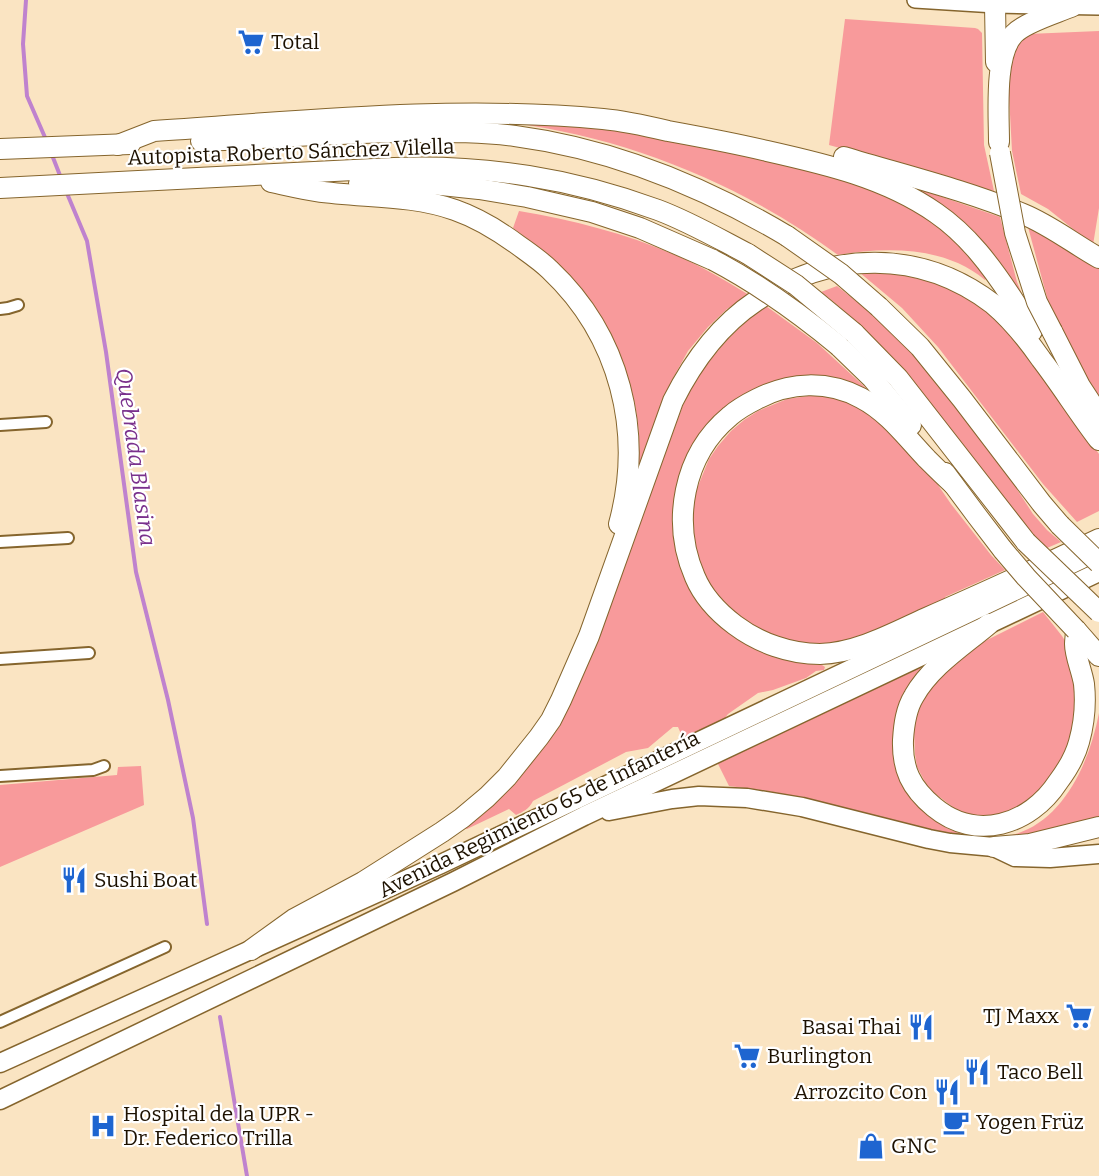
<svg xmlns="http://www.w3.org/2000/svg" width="1099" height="1176" font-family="Bitter,serif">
  <rect width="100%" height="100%" fill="#fae4c2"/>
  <g fill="#f89a9b">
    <path d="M 845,19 L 975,28 L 978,29 L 982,33 L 984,145 L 994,191 L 829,145 Z"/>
    <path d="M 1099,31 L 1099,208 L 1093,245 L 1048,209 L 1021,194 L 1012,151 L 1008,77 L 1010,54 L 1021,40 L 1028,34 Z"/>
    <path d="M 512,123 L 614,128 L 835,175 L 910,206 L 938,225 L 966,251 L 978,264 L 977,266 L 987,278 L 985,280 C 945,246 886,247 838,255 C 743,185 629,138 512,123 Z"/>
    <path d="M 902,183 L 1000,217 L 1017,282 L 1026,304 Z"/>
    <path d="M 519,211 C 572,220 625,233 675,255 C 701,266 725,280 749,295 L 727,309 L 708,327 L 688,351 L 672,380 L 640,468 L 638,466 C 644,415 627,365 602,321 C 595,307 587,294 576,283 C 557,262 535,245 513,228 Z"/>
    <path d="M 1028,227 L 1038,231 L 1099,269 L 1099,401 L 1057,322 L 1048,301 Z"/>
    <path d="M 859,272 L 879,272 L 906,276 L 928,281 L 951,289 L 988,310 L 1035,362 L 1099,454 L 1099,511 L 1077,522 L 1043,484 L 938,347 L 902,308 Z"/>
    <path d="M 837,286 L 880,320 L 917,357 L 991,449 L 1033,514 L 1047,530 L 1061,542 L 1047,548 C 1016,520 992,483 966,449 C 940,415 913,382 884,351 C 864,330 844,309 821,292 Z"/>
    <path d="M 766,306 L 817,343 L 866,388 L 863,391 L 776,383 L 686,465 L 700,603 C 732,646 770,660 822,665 L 825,667 L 824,670 L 816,671 L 806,678 L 773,690 L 758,693 L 728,714 L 717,728 L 684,741 L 678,727 L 673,727 L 648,748 L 626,752 L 533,801 C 529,809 523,812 516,815 L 509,809 L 467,829 L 464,828 L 510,788 L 532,762 L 556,728 L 592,654 L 683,405 C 688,395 693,385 699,376 C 716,350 740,324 766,306 Z"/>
    <path d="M 808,396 L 822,396 L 836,398 L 848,402 L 872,413 L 925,466 L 951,504 L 991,555 L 1005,570 L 945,597 L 946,601 L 848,643 L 805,646 L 773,637 L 733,615 L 709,585 L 701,568 L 694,541 L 692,522 L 696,491 L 709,459 L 718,446 L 731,431 L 744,420 L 758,411 L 787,399 Z"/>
    <path d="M 1043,612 L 1062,636 L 1067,644 L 1078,693 L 1072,736 L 1063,759 L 1039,795 L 1017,811 L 987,817 L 969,815 L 954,808 L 929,789 L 924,780 L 917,767 L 915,754 L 914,732 L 917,713 L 925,694 L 937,677 L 979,644 Z"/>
    <path d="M 919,666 L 924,675 L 914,686 L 909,793 C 924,816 944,831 972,836 C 1049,850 1087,776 1099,713 L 1099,820 L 1059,832 L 982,839 L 919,830 L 787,795 L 768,791 L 729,786 L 716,760 Z"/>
    <path d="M 141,766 L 144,805 L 0,867 L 0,785 L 117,775 L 118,767 Z"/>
  </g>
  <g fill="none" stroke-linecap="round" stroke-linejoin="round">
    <g stroke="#bf82ce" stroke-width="4">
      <path d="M 26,0 L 23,44 L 27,96 L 47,142"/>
      <path d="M 52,155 L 61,178"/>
      <path d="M 66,191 L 87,241 L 106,352 L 136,572 L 168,700 L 193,818 L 207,924"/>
      <path d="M 220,1017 L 247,1176"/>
    </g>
    <g stroke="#85652d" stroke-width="14">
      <g id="street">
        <path d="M 0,309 L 8,308 L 18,305"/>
        <path d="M 0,425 L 46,422"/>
        <path d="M 0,542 L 68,538"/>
        <path d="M 0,659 L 89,653"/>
        <path d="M 0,776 L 93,770 L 104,766"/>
        <path d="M 0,1022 L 165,947"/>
      </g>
    </g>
    <g stroke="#85652d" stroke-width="18">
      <path id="secondary" d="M 915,0 L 995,5 L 1099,7"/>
    </g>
    <g stroke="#85652d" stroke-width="21">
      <g id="primary">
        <path d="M 609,811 L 672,799 L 699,796 L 747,798 L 802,807 L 929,839 L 950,843 L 994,847 L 1015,857 L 1050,858 L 1099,854"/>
        <path d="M 0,1063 L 441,864 L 1099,551"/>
        <path d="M 0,1100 L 453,882 L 584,816 L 1099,572"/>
      </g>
    </g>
    <g stroke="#85652d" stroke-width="22">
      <g id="highway">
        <path d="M 995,5 L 996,62"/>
        <path d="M 201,141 C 268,138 335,133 401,132 C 439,132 477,131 515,136 C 613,149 703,186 787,236"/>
        <path d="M 999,142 C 999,113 994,55 1014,34 C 1025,22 1057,13 1073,6"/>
        <path d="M 118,145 L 154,131 C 303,121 453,105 603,119 C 625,121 647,126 668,131 C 701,137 734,143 767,151 C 825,164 886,178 936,213 C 968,235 991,266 1012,298 C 1019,309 1026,319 1032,331"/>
        <path d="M 0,149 L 130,144"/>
        <path d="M 844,157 C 903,175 966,190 1023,214 C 1050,225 1074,244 1099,258"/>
        <path d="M 271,182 C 286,185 301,189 316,191 C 362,198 409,194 455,210 C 478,218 499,231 518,245 C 529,253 541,261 550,270 C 620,336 644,432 619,524"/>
        <path d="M 359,183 L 393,182 L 432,184 L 479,189 L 527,197 L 592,212 L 640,228 L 713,260"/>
        <path d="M 0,188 L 394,168 C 487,165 571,178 658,210 C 690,222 719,239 748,254"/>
        <path d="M 879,307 L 920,347 L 962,399 L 1042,504 L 1060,525"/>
        <path d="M 1052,331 L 1080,386 L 1099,415"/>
        <path d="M 854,333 L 898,378 L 1026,542"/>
        <path d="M 839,346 L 872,378 L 911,425"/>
        <path d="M 945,473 L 977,516 L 1003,550"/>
        <path d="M 953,484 C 944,476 935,467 927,459 C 906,437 888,412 861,398 C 827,380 790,382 757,399 C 747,404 738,409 730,416 C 683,455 671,522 695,577 C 703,596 719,613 735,625 C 759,643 790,654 820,654 C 857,653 893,633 926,618 C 984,593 1042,566 1099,539"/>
        <path d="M 989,624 C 963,646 931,666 914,696 C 906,709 904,724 903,740 C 902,769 911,788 934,807 C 976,842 1030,825 1058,782 C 1067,770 1075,757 1079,742 C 1084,724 1086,703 1084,684 C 1082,671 1075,656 1075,644 C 1075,640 1076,635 1076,630"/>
        <path d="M 1076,630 L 1099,656"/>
        <path d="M 994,847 L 1030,844 L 1099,827"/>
        <path d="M 251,950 L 294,919 L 363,882 L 442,832 L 462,818 L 487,797 L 507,777 L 539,737 L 551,720 L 561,700 L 589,636 L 673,401 C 692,363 720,325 756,301 C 830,250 921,249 993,304 C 1012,320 1027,339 1041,359 C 1061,385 1079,414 1099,440"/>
      </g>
    </g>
    <use href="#street" stroke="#fff" stroke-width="10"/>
    <use href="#secondary" stroke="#fff" stroke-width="15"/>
    <use href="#primary" stroke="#fff" stroke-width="18"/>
    <use href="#highway" stroke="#fff" stroke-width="20"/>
    <g stroke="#85652d" stroke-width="22" stroke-linecap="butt">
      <g id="highway-bridge">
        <path d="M 1000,153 L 1015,233 L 1037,302 L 1052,331"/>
        <path d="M 787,236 L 841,274 L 879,307"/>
        <path d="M 748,254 L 796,285 L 854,333"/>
        <path d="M 713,260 C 759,284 799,313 839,346"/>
        <path d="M 1060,525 L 1099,563"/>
        <path d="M 1026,542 L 1099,612"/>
        <path d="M 1003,550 L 1026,577 L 1076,630"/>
      </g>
    </g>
    <use href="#highway-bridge" stroke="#fff" stroke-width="20"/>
  </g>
  <defs>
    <g id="supermarket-bare" transform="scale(2.07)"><path d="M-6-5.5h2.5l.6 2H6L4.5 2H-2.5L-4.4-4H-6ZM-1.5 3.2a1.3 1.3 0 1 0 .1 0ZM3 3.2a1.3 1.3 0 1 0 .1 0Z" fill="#1e65d0" stroke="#fff" stroke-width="2.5" paint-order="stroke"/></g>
    <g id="restaurant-bare" transform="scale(2.07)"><path d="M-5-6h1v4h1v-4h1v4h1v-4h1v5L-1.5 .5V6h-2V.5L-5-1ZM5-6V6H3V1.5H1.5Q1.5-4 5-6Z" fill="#1e65d0" stroke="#fff" stroke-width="2.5" paint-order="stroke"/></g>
    <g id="cafe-bare" transform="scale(2.07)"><path d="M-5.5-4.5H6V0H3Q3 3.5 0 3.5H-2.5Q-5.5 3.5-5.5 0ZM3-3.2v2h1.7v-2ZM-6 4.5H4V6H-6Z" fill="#1e65d0" stroke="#fff" stroke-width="2.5" paint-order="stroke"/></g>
    <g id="hospital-bare" transform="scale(2.07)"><path d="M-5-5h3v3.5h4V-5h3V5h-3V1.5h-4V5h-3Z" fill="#1e65d0" stroke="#fff" stroke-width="2.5" paint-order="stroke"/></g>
    <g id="shop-bare" transform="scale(2.07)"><path d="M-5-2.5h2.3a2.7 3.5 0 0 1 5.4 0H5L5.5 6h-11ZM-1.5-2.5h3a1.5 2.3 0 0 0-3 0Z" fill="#1e65d0" stroke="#fff" stroke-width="2.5" paint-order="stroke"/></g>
  </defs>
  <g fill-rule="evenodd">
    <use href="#supermarket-bare" x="251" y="42"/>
    <use href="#restaurant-bare" x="74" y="880"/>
    <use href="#supermarket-bare" x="1079" y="1016"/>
    <use href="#restaurant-bare" x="921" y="1027"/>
    <use href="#supermarket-bare" x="747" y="1056"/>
    <use href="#restaurant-bare" x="977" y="1072"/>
    <use href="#restaurant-bare" x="947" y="1092"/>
    <use href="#cafe-bare" x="956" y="1122"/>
    <use href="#hospital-bare" x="103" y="1126"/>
    <use href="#shop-bare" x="871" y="1146"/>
  </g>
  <g text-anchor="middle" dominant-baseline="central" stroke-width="4.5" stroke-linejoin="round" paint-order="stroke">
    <g font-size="21" fill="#1d1100" stroke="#fff" text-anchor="start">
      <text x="271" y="42">Total</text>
      <text x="94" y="880">Sushi Boat</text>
      <text x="1059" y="1016" text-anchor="end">TJ Maxx</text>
      <text x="901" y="1027" text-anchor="end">Basai Thai</text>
      <text x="767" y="1056">Burlington</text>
      <text x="997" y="1072">Taco Bell</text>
      <text x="927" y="1092" text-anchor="end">Arrozcito Con</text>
      <text x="123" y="1114">Hospital de la UPR -<tspan x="123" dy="24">Dr. Federico Trilla</tspan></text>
      <text x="976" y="1122">Yogen Früz</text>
      <text x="891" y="1146">GNC</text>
    </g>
    <g font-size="21" fill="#1d1100" stroke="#fff">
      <text transform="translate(291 152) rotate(-2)">Autopista Roberto Sánchez Vilella</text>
      <text transform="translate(539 814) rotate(-26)">Avenida Regimiento 65 de Infantería</text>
    </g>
    <g font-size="22" font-style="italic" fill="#7a318c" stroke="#fff">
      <text transform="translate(136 457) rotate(82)">Quebrada Blasina</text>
    </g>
  </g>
</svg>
